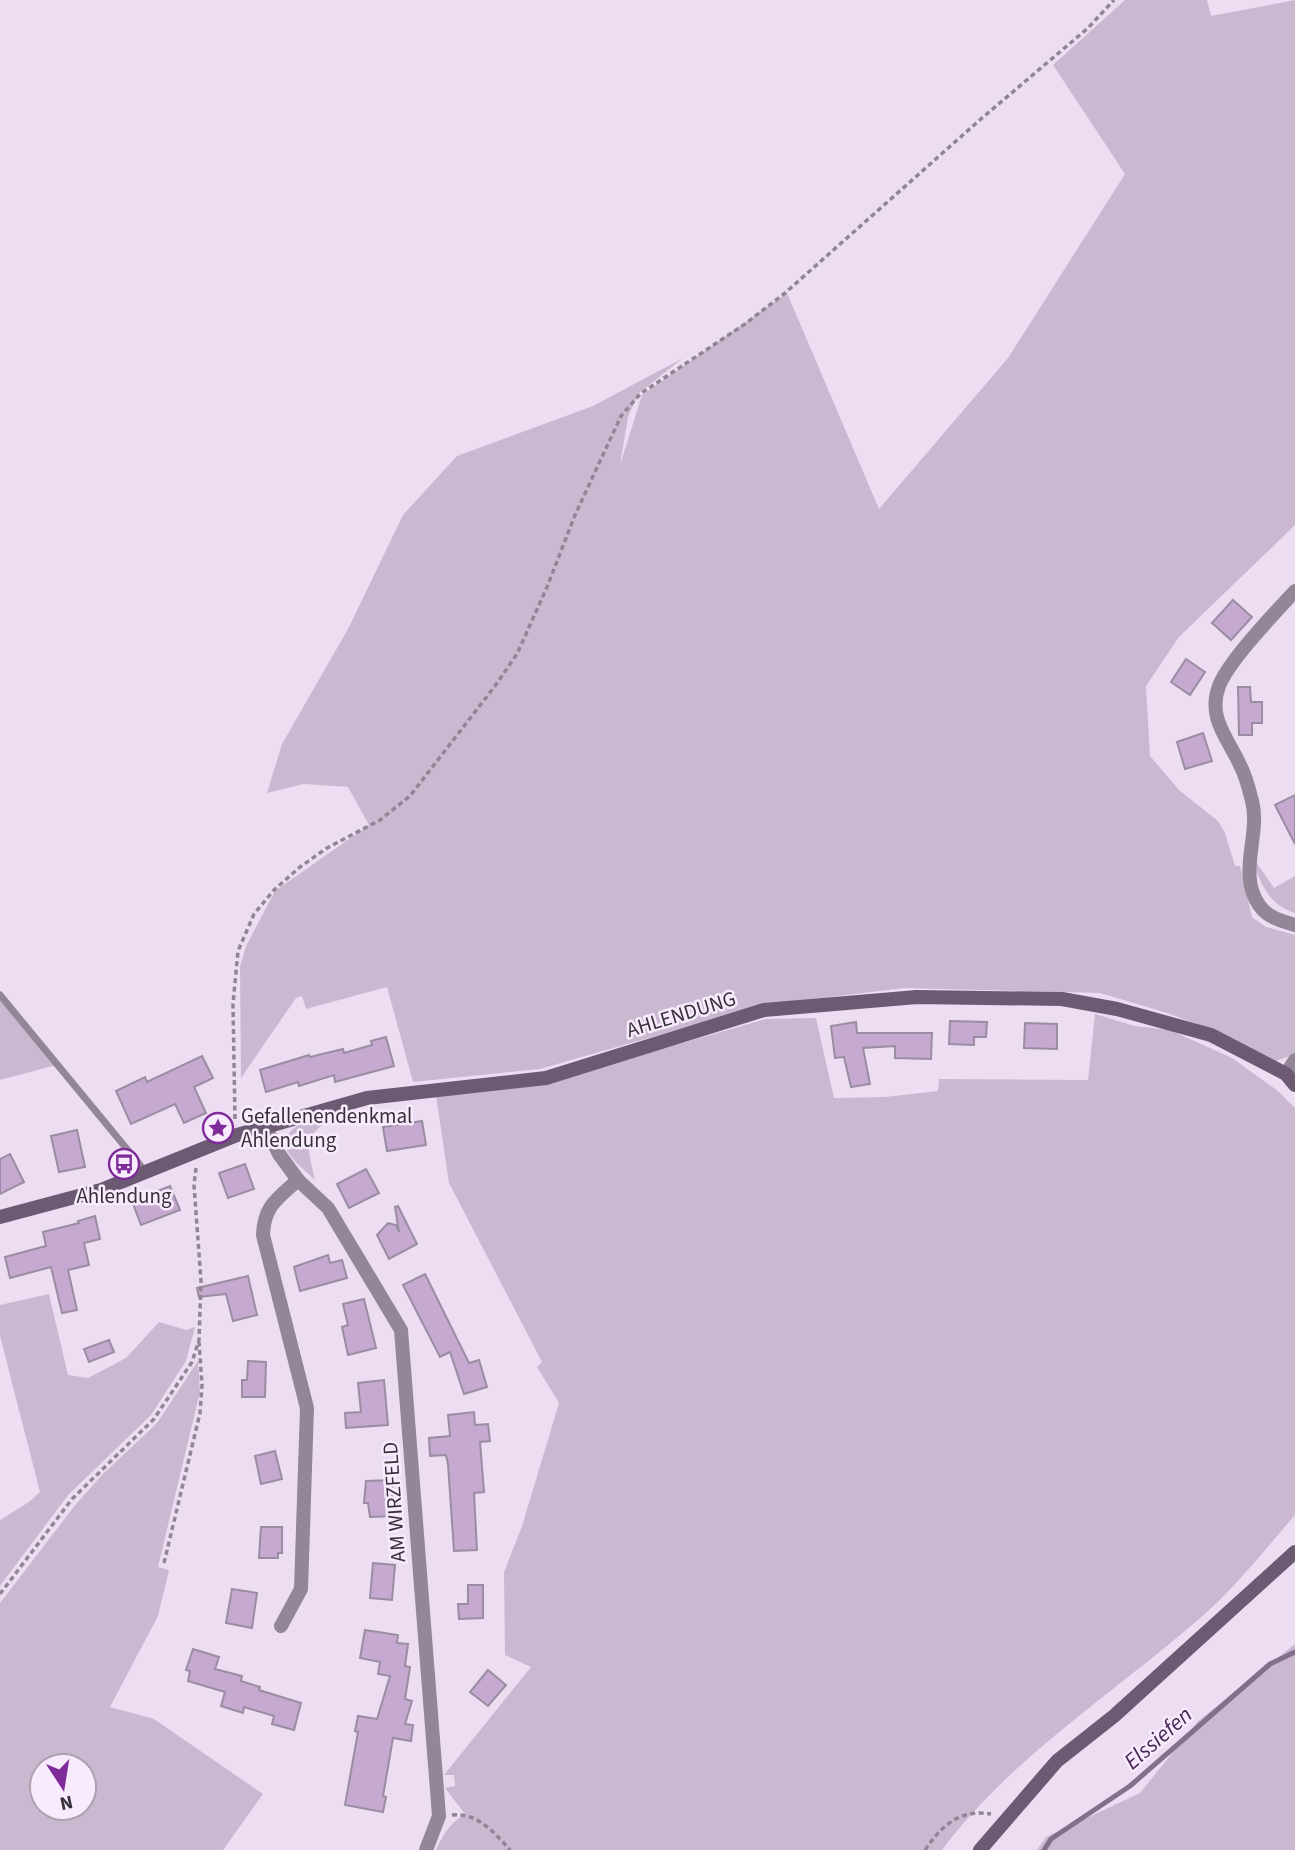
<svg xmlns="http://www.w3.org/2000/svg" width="1295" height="1850" font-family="'Source Sans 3',sans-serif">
  <rect width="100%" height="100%" fill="#edddf3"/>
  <g fill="#cab8d1" fill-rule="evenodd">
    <path d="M 1125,0 L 1207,0 L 1211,16 L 1295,0 L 1295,525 L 1179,637 L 1146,686 L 1150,756 L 1179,790 L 1218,821 L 1225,833 L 1235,866 L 1240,866 L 1252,917 L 1266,927 L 1295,935 L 1295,1054 L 1276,1061 L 1208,1028 L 1167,1013 L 1100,993 L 905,988 L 763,1005 L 540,1069 L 413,1082 L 387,987 L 306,1009 L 302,996 L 296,998 L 241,1078 L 240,966 L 246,946 L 275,891 L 369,825 L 348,787 L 304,784 L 267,793 L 282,744 L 348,629 L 403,515 L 457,456 L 593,406 L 683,358 L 638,394 L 628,417 L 620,465 L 642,395 L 787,293 L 879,509 L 1008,358 L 1125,174 L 1053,65 Z"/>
    <path d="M 1254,859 L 1274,888 L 1295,876 L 1295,913 C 1268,904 1264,888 1253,864 Z"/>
    <path d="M 0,998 L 56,1065 L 0,1080 Z"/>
    <path d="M 1095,1014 L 1135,1026 L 1170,1030 L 1232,1058 L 1278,1091 L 1295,1108 L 1295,1515 C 1262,1553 1231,1593 1192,1625 C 1107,1698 1010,1759 942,1850 L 436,1850 C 443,1834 450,1823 465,1814 L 445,1788 L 455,1786 L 454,1775 L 444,1775 L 531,1667 L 505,1655 L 504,1572 L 522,1526 L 559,1403 L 537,1367 L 542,1362 L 449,1183 L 436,1096 L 544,1083 L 766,1019 L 816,1018 L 834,1098 L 885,1097 L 938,1091 L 939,1079 L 1088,1080 Z"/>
    <path d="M 337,1112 C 303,1141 306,1137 315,1180 C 307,1172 294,1162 288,1152 C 275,1125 322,1116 337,1112 Z"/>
    <path d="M 49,1294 L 68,1375 L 88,1378 L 126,1358 L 159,1322 L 186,1330 L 195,1327 L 186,1361 L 151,1415 L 68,1495 L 0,1586 L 0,1520 L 29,1502 L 40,1492 L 0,1336 L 0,1305 Z"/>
    <path d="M 198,1361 L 200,1392 L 158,1567 L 169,1570 L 158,1616 L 110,1707 L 154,1719 L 263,1794 L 223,1850 L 0,1850 L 0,1603 L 76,1504 L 102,1475 L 157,1423 ZM 84,1766 L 84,1808 L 42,1808 L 42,1766 Z"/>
    <path d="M 1295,1644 L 1295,1850 L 1037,1850 L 1046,1837 L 1140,1793 L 1198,1721 Z"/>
  </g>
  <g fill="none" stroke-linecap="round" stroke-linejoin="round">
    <path stroke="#836e8b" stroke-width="5" d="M 1044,1850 L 1051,1839 L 1130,1786 L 1270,1664 L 1295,1652"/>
  </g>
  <g fill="#c5a9d0" stroke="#9b8da1" stroke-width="2">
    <path d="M 1233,600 L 1252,617 L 1231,640 L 1212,623 Z"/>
    <path d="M 1186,659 L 1205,672 L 1190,695 L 1171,682 Z"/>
    <path d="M 1238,687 L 1250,687 L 1251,702 L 1262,702 L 1262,723 L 1252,723 L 1252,735 L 1239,735 Z"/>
    <path d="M 1203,733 L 1212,761 L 1185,769 L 1177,742 Z"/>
    <path d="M 1295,795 L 1295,844 L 1275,805 Z"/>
    <path d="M 950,1021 L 987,1022 L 986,1037 L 974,1037 L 974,1045 L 949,1044 Z"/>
    <path d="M 856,1022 L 857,1033 L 932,1033 L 931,1059 L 895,1058 L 895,1046 L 863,1048 L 870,1084 L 851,1087 L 844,1057 L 835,1058 L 831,1026 Z"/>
    <path d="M 1025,1023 L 1057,1024 L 1057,1049 L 1024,1048 Z"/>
    <path d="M 386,1037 L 394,1066 L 335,1082 L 334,1075 L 299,1086 L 298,1082 L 266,1092 L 260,1070 L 309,1055 L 310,1057 L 343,1049 L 344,1053 L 372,1045 L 371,1041 Z"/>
    <path d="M 202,1056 L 213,1078 L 194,1087 L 206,1113 L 184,1123 L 175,1104 L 131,1124 L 116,1091 L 145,1077 L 147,1082 Z"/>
    <path d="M 422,1121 L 426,1145 L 387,1151 L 383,1127 Z"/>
    <path d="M 77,1130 L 85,1167 L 59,1172 L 51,1136 Z"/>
    <path d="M 10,1154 L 24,1182 L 0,1194 L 0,1159 Z"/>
    <path d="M 245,1164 L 254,1189 L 228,1198 L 219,1173 Z"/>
    <path d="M 366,1169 L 379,1193 L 349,1208 L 337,1184 Z"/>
    <path d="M 170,1186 L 180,1210 L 141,1225 L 132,1201 Z"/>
    <path d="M 398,1206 L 417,1244 L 389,1259 L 377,1235 L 388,1223 L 396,1225 L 399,1232 L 395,1207 Z"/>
    <path d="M 95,1216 L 100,1239 L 84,1243 L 89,1265 L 68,1270 L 77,1310 L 62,1313 L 51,1267 L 10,1278 L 5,1257 L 46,1246 L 43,1232 L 79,1223 L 78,1221 Z"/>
    <path d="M 328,1255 L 330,1263 L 342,1260 L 347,1278 L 300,1291 L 294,1267 Z"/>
    <path d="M 425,1274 L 469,1363 L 479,1360 L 487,1387 L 464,1394 L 450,1352 L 440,1357 L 403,1285 Z"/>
    <path d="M 248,1276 L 257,1315 L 233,1321 L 226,1294 L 199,1297 L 197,1288 Z"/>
    <path d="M 364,1299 L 376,1348 L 348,1355 L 342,1327 L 348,1325 L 343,1304 Z"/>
    <path d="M 109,1340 L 114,1352 L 89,1362 L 84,1349 Z"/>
    <path d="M 248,1361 L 266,1362 L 265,1397 L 242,1397 L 242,1380 L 247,1380 Z"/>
    <path d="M 384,1380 L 388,1425 L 346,1428 L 345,1413 L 361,1412 L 358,1383 Z"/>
    <path d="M 474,1412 L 475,1425 L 488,1424 L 490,1441 L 480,1442 L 484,1492 L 474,1493 L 477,1550 L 454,1551 L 448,1464 L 446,1455 L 430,1456 L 429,1438 L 450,1436 L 448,1415 Z"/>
    <path d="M 275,1451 L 282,1479 L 261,1484 L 255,1456 Z"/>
    <path d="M 392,1480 L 394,1516 L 370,1517 L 368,1503 L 364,1503 L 366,1481 Z"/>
    <path d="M 261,1527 L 282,1527 L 282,1553 L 278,1553 L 278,1558 L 259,1558 Z"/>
    <path d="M 373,1563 L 395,1565 L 392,1600 L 370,1598 Z"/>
    <path d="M 468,1585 L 483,1585 L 483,1618 L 459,1619 L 458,1604 L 468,1604 Z"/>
    <path d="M 232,1589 L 257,1593 L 252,1628 L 226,1623 Z"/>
    <path d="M 365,1630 L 398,1635 L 397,1643 L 408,1644 L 405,1666 L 410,1667 L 405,1699 L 412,1701 L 405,1724 L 413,1725 L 411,1741 L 393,1738 L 383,1796 L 386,1797 L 383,1812 L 345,1805 L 358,1732 L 355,1731 L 358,1716 L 377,1719 L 390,1676 L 378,1674 L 380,1662 L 360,1658 Z"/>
    <path d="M 193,1649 L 219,1657 L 215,1669 L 242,1676 L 241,1681 L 260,1687 L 259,1690 L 301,1703 L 294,1730 L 272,1724 L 274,1716 L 244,1707 L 243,1713 L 221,1706 L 225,1692 L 188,1681 L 190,1671 L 186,1670 Z"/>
    <path d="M 488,1670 L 506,1685 L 488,1706 L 470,1692 Z"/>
  </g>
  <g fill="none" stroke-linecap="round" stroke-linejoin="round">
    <g stroke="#908594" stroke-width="3.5" stroke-dasharray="5 3.5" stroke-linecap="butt">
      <path d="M 235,1119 L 233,1004 L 238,951 L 254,914 L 274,890 L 300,867 L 327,848 L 380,820 L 410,796 L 495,686 L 517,654 L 547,587 L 575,515 L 621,416 L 640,394 L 745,324 L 785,293 L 982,118 L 1088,28 L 1114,0"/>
      <path d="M 164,1563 L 200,1413 L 202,1385 L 199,1342"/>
      <path d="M 0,1594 L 72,1499 L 154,1419 L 192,1362 L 199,1340 L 201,1281 L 194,1185 L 196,1168"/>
      <path d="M 452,1815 C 477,1812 495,1833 510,1850"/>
      <path d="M 925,1850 C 942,1825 960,1809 991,1814"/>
    </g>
    <path stroke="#928697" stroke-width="7" d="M 0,995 L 145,1171"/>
    <g stroke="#928697" stroke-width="14">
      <path d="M 1295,591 C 1275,613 1229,660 1219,686 C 1207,718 1228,738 1240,765 C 1246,776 1249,789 1252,801 C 1261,834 1237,873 1259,905 C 1268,918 1281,921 1295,925"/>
      <path d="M 1286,1074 L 1295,1060"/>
      <path d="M 265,1126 L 279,1154 L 298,1180 L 328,1208 L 401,1330 L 439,1816 L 426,1850"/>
      <path d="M 281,1626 L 301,1589 L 307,1408 L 263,1235 C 264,1206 277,1199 298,1180"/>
    </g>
    <g stroke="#6b5a71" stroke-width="14">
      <path d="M 0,1217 L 101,1190 L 237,1135 L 367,1098 L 546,1078 L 764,1010 L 917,997 L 1062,999 L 1117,1009 L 1211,1035 L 1286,1074 L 1295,1085"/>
      <path d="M 980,1850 L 1057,1761 L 1114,1716 L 1295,1552"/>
    </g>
  </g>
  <defs>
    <g id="sight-ring" transform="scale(1.575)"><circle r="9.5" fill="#f8ebfd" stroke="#7f2b9a" stroke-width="1.5"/><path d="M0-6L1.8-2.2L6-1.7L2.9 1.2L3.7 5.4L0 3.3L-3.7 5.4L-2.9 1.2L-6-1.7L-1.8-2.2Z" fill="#7f2b9a"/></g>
    <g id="bus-ring" transform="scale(1.575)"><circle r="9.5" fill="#f8ebfd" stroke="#7f2b9a" stroke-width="1.5"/><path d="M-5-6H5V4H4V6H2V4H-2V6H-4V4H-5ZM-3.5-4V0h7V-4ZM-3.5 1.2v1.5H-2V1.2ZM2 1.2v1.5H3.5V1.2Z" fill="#7f2b9a"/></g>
  </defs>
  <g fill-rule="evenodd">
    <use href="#sight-ring" x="218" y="1128"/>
    <use href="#bus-ring" x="124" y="1164"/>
  </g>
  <g text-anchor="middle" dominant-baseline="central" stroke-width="5" stroke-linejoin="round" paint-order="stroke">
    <g font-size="21" fill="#373139" stroke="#f8ebfd">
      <text transform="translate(681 1014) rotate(-17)">AHLENDUNG</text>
      <text transform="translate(394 1502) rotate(-94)">AM WIRZFELD</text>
    </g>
    <g font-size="21" fill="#373139" stroke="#f8ebfd" text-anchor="start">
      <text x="241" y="1116">Gefallenendenkmal<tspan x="241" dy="24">Ahlendung</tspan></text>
      <text x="124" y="1196" text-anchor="middle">Ahlendung</text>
    </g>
    <g font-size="23" font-style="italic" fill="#492556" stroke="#f8ebfd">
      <text transform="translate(1158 1738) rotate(-41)">Elssiefen</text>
    </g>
  </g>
  <g transform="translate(63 1787) rotate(168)"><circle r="33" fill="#f8ebfd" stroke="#aba1af" stroke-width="2"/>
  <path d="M0-5L12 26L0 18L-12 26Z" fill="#7f2b9a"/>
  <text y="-10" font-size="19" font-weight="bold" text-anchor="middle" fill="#373139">N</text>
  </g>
</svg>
